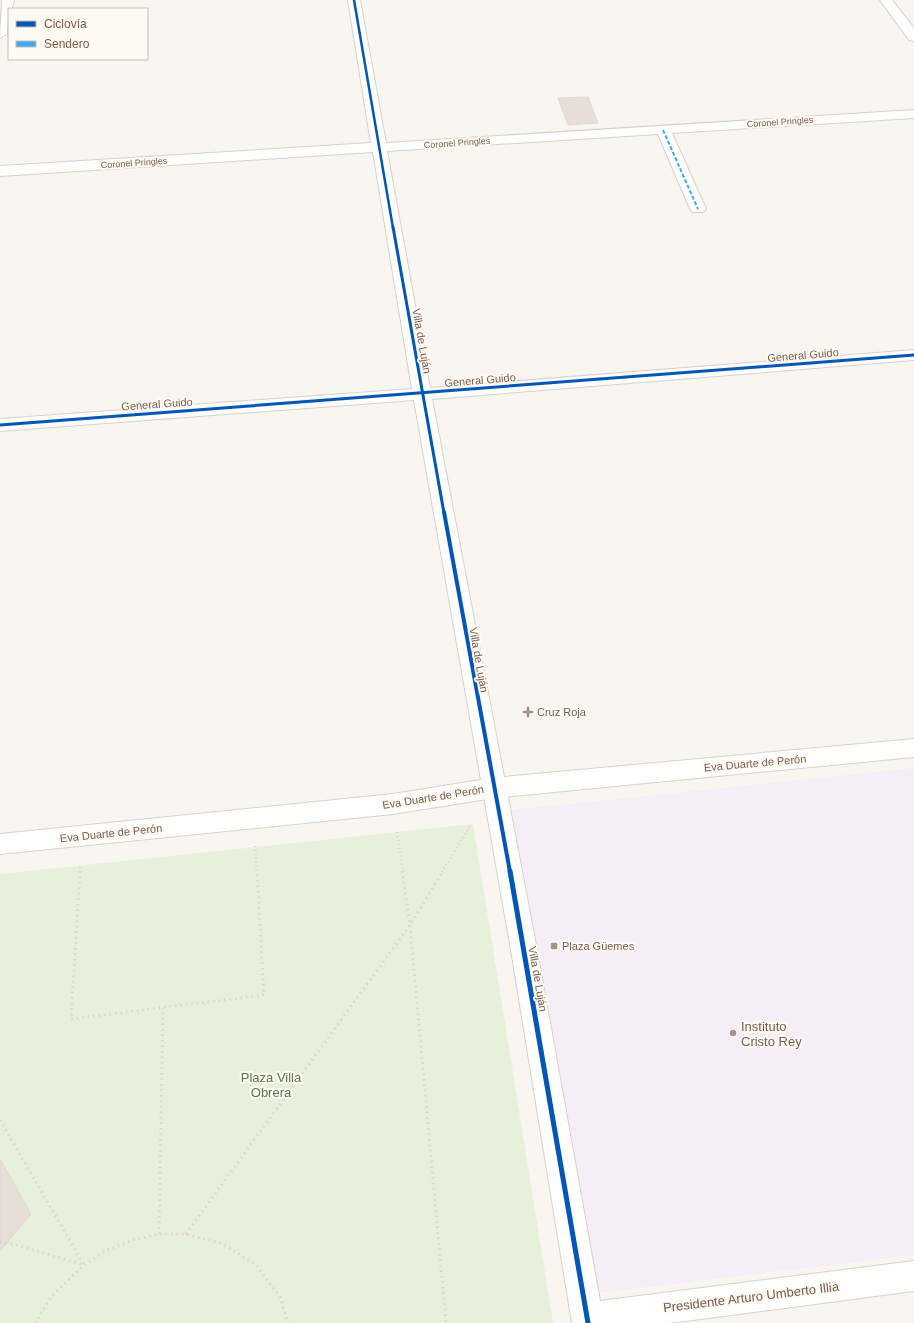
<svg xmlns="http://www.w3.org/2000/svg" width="914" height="1323" font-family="Arial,sans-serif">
  <rect width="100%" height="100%" fill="#f9f5f0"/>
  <path fill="#f6eef6" d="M 914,768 L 914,1255 L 598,1293 L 511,810 Z"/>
  <path fill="#e7f0db" d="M 473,824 L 553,1323 L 0,1323 L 0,874 Z"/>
  <g fill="#e6ded7" stroke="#e2d8d2">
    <path d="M 588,97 L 598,123 L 568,125 L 558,98 Z"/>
    <path d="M 0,1159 L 31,1214 L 0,1251 Z"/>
  </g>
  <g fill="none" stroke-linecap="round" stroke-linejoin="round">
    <g stroke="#d7d1cb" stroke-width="2">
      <g id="minor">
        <path d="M 2,0 L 14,0 L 12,9 L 9,9 L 7,34 L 0,38 Z"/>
        <path d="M 348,0 L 360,0 L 386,143 L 914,110 L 914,118 L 672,133 L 706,209 L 703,212 L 693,212 L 690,209 L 658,134 L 387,151 L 430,388 L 914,350 L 914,360 L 432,399 L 537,950 L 600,1301 L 914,1261 L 914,1291 L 670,1323 L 572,1323 L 511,950 L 414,400 L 0,431 L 0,419 L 412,389 L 373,152 L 0,176 L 0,166 L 371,143 Z"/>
        <path d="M 880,0 L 892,0 L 914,28 L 914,41 L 909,40 Z"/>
      </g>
    </g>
    <g stroke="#d9d2cb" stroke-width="2">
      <path id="secondary" d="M 914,739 L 914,757 L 493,798 L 393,814 L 0,854 L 0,834 L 393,794 L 493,778 Z"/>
    </g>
    <g stroke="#dcd5d0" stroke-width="2.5" stroke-dasharray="1 3" stroke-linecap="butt">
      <path d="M 397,832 L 403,872"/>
      <path d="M 255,846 L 257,872"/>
      <path d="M 80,872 L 80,864"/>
      <path d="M 442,872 L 470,826"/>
    </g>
    <g stroke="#dcd5d0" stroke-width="3" stroke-dasharray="1.5 4" stroke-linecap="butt">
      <path d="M 80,871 L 71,1019 L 264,995 L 257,871"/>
      <path d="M 402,871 L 410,925 L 446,1323"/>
      <path d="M 0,1120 L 84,1265"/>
      <path d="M 159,1234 L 163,1008"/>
      <path d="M 186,1234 L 410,925 L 443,871"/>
      <path d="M 0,1242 L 21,1246 L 84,1265"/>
      <path d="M 35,1323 L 51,1297 L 84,1265 L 107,1250 L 133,1240 L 159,1234 L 186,1234 L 224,1244 L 256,1265 L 280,1297 L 288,1323"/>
    </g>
    <use href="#minor" fill="#fefefd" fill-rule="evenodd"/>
    <use href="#secondary" fill="#fefefd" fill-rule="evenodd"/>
    <path stroke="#3fa9f5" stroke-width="2" stroke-dasharray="4 2" stroke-linecap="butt" d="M 663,130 L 698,209"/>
    <g stroke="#fffaf3" stroke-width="4">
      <path id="cycleway-far3" d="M 354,0 L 393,228"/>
    </g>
    <g stroke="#fffaf3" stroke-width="5">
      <g id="cycleway-far2">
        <path d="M 393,227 L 444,513"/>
        <path d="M 0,425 L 914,355"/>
      </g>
    </g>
    <g stroke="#fffaf3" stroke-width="6">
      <path id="cycleway-far1" d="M 444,512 L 510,872"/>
    </g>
    <g stroke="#fffaf3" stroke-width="8">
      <path id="cycleway" d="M 510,871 L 588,1323"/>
    </g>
    <use href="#cycleway-far3" stroke="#0057b8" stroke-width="2.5"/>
    <use href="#cycleway-far2" stroke="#0057b8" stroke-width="3"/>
    <use href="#cycleway-far1" stroke="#0057b8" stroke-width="4"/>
    <use href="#cycleway" stroke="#0057b8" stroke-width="5"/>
  </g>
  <g fill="#a69286" stroke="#fffaf3" stroke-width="1.5">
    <path d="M526 706h4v4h4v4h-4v4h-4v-4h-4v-4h4z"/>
    <rect x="550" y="942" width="8" height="8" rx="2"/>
    <circle cx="733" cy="1033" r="4"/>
  </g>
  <g text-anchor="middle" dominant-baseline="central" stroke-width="4" stroke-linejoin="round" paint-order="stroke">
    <g font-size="9" fill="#7a5c4d" stroke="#fffaf3">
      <text transform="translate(780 122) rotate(-4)">Coronel Pringles</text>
      <text transform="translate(457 143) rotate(-4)">Coronel Pringles</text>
      <text transform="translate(134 163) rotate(-4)">Coronel Pringles</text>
    </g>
    <g font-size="11" fill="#7a5c4d" stroke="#fffaf3">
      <text transform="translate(422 341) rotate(80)">Villa de Luján</text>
      <text transform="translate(803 355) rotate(-5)">General Guido</text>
      <text transform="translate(480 380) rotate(-5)">General Guido</text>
      <text transform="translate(157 404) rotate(-4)">General Guido</text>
      <text transform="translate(479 660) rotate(80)">Villa de Luján</text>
      <text transform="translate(755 763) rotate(-5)">Eva Duarte de Perón</text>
      <text transform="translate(433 797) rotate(-9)">Eva Duarte de Perón</text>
      <text transform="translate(111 833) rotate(-6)">Eva Duarte de Perón</text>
      <text transform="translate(538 979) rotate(80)">Villa de Luján</text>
    </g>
    <g font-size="11" fill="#7a5c4d" stroke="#fffaf3" text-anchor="start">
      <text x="537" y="712">Cruz Roja</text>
      <text x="562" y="946">Plaza Güemes</text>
    </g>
    <g font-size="13" fill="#7a5c4d" stroke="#fffaf3" text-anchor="start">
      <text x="741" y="1026">Instituto<tspan x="741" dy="15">Cristo Rey</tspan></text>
    </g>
    <g font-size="13" fill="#537a41" stroke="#fffaf3">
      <text x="271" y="1077">Plaza Villa<tspan x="271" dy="15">Obrera</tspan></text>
    </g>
    <g font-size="13" fill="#7a5c4d" stroke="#fffaf3">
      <text transform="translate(751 1297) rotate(-7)">Presidente Arturo Umberto Illia</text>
    </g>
  </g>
  <rect x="8" y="8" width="140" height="52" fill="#fffaf3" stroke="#cabbb1"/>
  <rect x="16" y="21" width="20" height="6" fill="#0057b8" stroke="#cabbb1"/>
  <text x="44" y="28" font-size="12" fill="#7a5c4d">Ciclovía</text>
  <rect x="16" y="41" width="20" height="6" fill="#3fa9f5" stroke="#cabbb1"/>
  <text x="44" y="48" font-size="12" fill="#7a5c4d">Sendero</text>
</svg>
